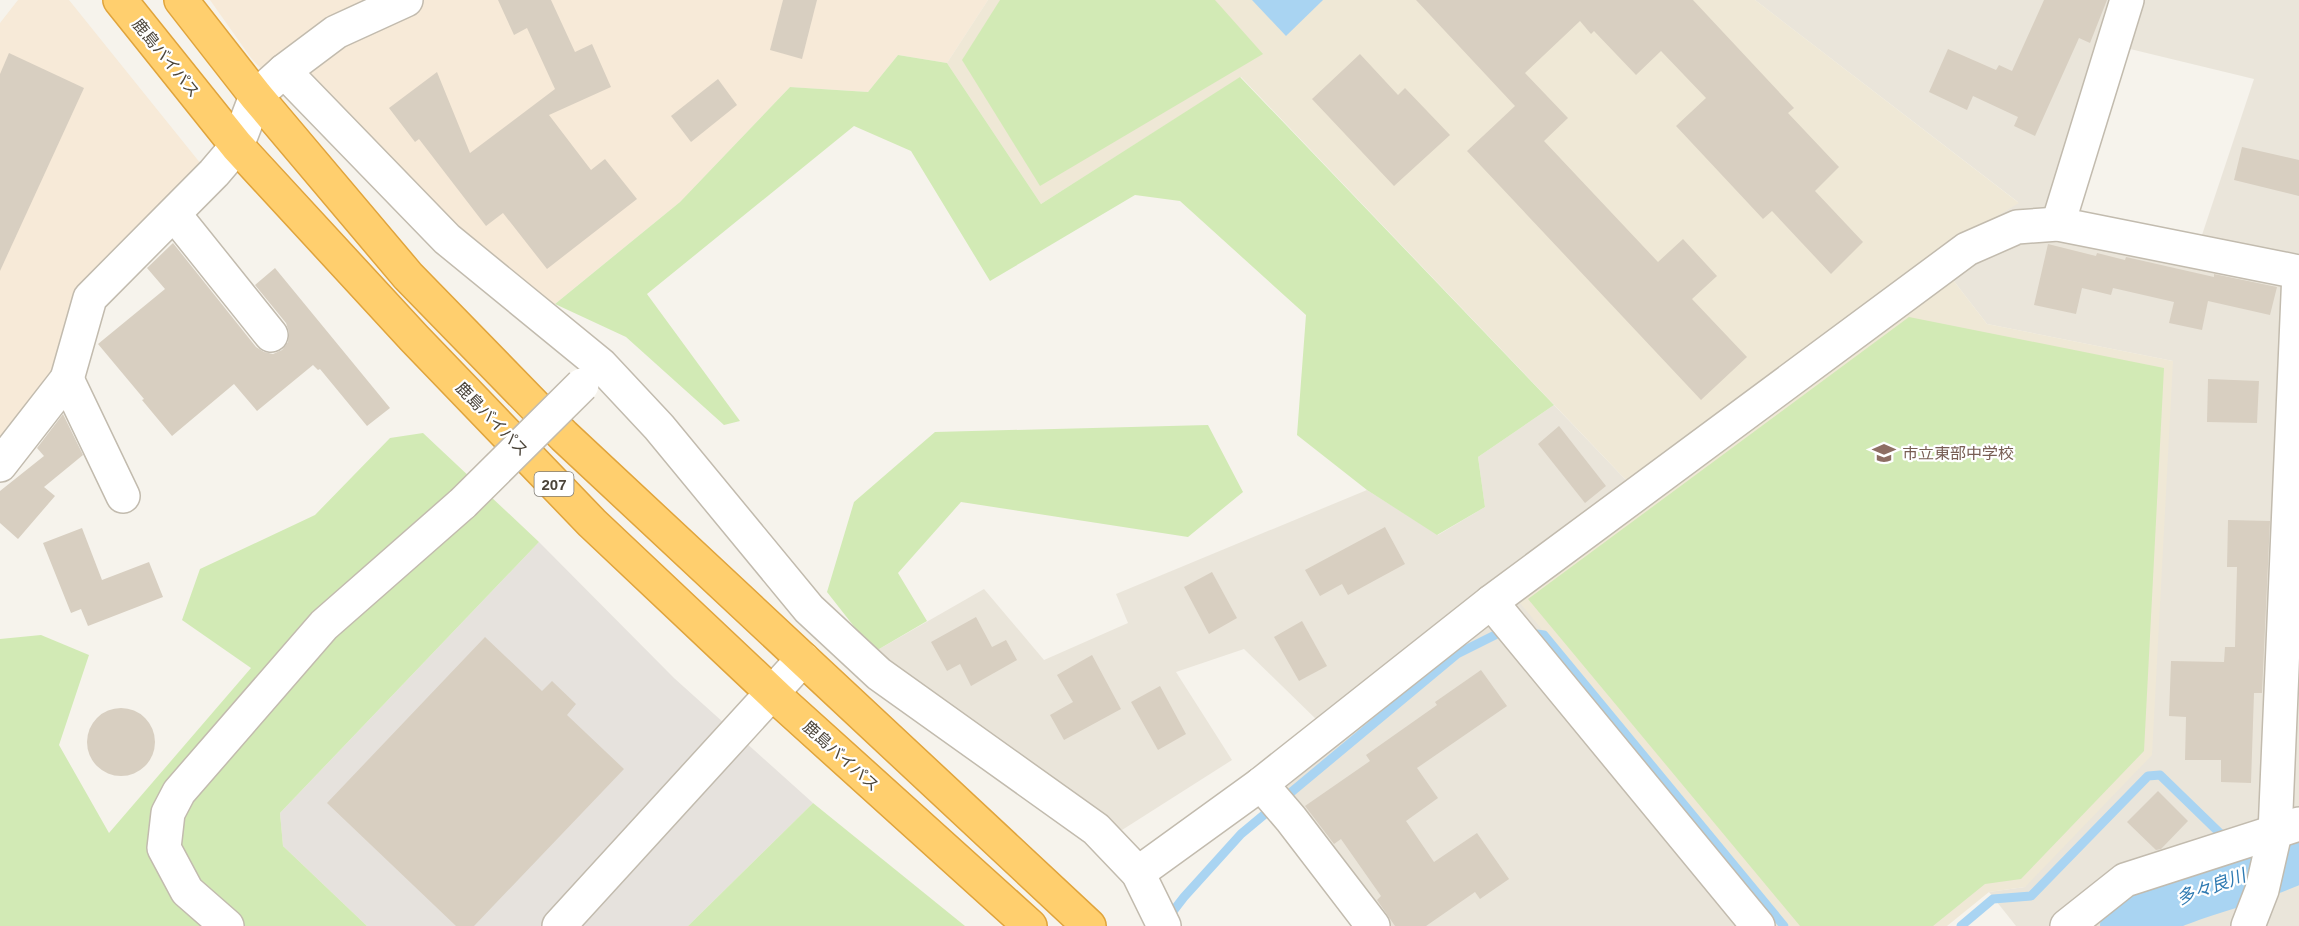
<svg xmlns="http://www.w3.org/2000/svg" width="2299" height="926" font-family="Helvetica,'Noto Sans JP',sans-serif">
  <rect width="100%" height="100%" fill="#f6f3ec"/>
  <g fill="#eae5da" fill-rule="evenodd">
    <path d="M 1755,0 L 2299,0 L 2299,499 L 2293,681 L 2299,682 L 2299,926 L 2016,926 L 1989,892 L 2025,887 L 2173,361 L 1987,324 L 1933,254 L 2018,202 ZM 2126,48 L 2254,79 L 2199,244 L 2072,218 Z"/>
    <path d="M 1554,405 L 1647,502 L 1516,597 L 1785,922 L 1779,926 L 1362,926 L 1247,784 L 1320,723 L 1244,649 L 1176,672 L 1232,760 L 1122,830 L 874,652 L 984,589 L 1044,660 L 1128,623 L 1116,594 L 1367,490 L 1438,535 L 1485,507 L 1478,457 Z"/>
  </g>
  <g fill="#f7ead8">
    <path d="M 18,0 L 69,0 L 205,169 L 87,286 L 64,366 L 0,440 L 0,23 Z"/>
    <path d="M 210,0 L 988,0 L 947,63 L 898,55 L 868,92 L 790,87 L 680,202 L 534,321 L 429,245 L 251,58 Z"/>
  </g>
  <path fill="#e6e2dd" d="M 539,542 L 674,678 L 813,803 L 688,926 L 367,926 L 283,846 L 280,813 Z"/>
  <path fill="#efe8d6" d="M 988,0 L 1755,0 L 2019,203 L 1933,254 L 1987,324 L 2173,361 L 2152,755 L 2025,887 L 1989,892 L 1947,926 L 1789,926 L 1515,597 L 1647,502 L 1241,77 L 1041,204 L 947,63 Z"/>
  <g fill="#d2eab5">
    <path d="M 1000,0 L 1215,0 L 1263,54 L 1040,186 L 962,60 Z"/>
    <path d="M 898,55 L 947,63 L 1041,204 L 1240,77 L 1554,405 L 1478,457 L 1485,507 L 1437,535 L 1367,490 L 1297,435 L 1306,315 L 1180,201 L 1135,195 L 990,281 L 911,151 L 854,126 L 647,294 L 740,421 L 724,425 L 626,337 L 555,304 L 680,202 L 790,87 L 868,92 Z"/>
    <path d="M 1909,317 L 2164,368 L 2144,751 L 2021,879 L 1985,884 L 1933,926 L 1800,926 L 1528,599 Z"/>
    <path d="M 1208,425 L 1243,492 L 1188,537 L 961,502 L 898,573 L 927,621 L 874,652 L 827,592 L 854,502 L 935,432 Z"/>
    <path d="M 423,433 L 539,542 L 280,813 L 283,846 L 367,926 L 0,926 L 0,639 L 41,635 L 89,655 L 59,745 L 109,833 L 251,668 L 182,620 L 200,569 L 315,515 L 390,438 Z"/>
    <path d="M 813,803 L 965,926 L 688,926 Z"/>
  </g>
  <path fill="#a9d4f2" d="M 1252,0 L 1323,0 L 1286,36 Z"/>
  <g fill="none" stroke-linecap="round" stroke-linejoin="round">
    <g stroke="#a9d4f2" stroke-width="9">
      <path d="M 1529,633 L 1544,635 L 1784,926"/>
      <path d="M 2236,851 L 2254,874"/>
      <path d="M 1167,919 L 1184,897 L 1241,834 L 1457,654 L 1497,634 L 1506,633"/>
      <path d="M 1961,926 L 1993,899 L 2031,896 L 2148,776 L 2160,775 L 2228,841"/>
    </g>
    <path stroke="#a9d4f2" stroke-width="54" d="M 2127,926 C 2164,899 2208,889 2251,875 C 2267,869 2283,863 2299,856"/>
  </g>
  <g fill="#d8cfc1">
    <path d="M 498,0 L 551,0 L 575,52 L 592,44 L 611,87 L 549,115 L 591,170 L 605,159 L 637,199 L 547,269 L 503,213 L 486,226 L 419,139 L 415,142 L 389,108 L 437,72 L 470,153 L 555,89 L 527,28 L 514,35 Z"/>
    <path d="M 783,0 L 817,0 L 802,59 L 770,50 Z"/>
    <path d="M 1416,0 L 1693,0 L 1794,108 L 1788,113 L 1839,167 L 1815,191 L 1863,242 L 1831,274 L 1772,211 L 1763,219 L 1676,126 L 1706,98 L 1661,51 L 1636,75 L 1594,31 L 1591,34 L 1580,21 L 1525,73 L 1568,118 L 1544,141 L 1658,262 L 1683,239 L 1717,276 L 1692,299 L 1747,357 L 1701,400 L 1467,151 L 1515,106 Z"/>
    <path d="M 2044,0 L 2107,0 L 2090,43 L 2079,38 L 2035,136 L 2014,126 L 2018,117 L 1973,96 L 1967,110 L 1929,92 L 1948,49 L 1996,70 L 1999,65 L 2012,71 Z"/>
    <path d="M 9,53 L 84,88 L 0,271 L 0,74 Z"/>
    <path d="M 1360,54 L 1398,95 L 1405,88 L 1450,135 L 1394,186 L 1312,99 Z"/>
    <path d="M 718,79 L 737,105 L 691,142 L 671,116 Z"/>
    <path d="M 2242,147 L 2299,160 L 2299,196 L 2234,180 Z"/>
    <path d="M 173,243 L 256,347 L 264,352 L 273,354 L 282,350 L 288,342 L 289,332 L 286,323 L 255,285 L 275,268 L 390,408 L 367,426 L 320,369 L 318,370 L 313,365 L 257,411 L 234,384 L 172,436 L 142,400 L 144,399 L 98,344 L 165,289 L 147,268 Z"/>
    <path d="M 2048,244 L 2096,256 L 2097,253 L 2125,260 L 2126,257 L 2214,277 L 2214,274 L 2277,287 L 2270,315 L 2208,301 L 2202,330 L 2169,323 L 2174,302 L 2113,288 L 2111,295 L 2082,288 L 2076,314 L 2034,305 Z"/>
    <path d="M 2208,379 L 2259,381 L 2257,423 L 2207,422 Z"/>
    <path d="M 63,414 L 83,455 L 44,487 L 55,496 L 18,539 L 0,523 L 0,491 L 44,456 L 37,448 Z"/>
    <path d="M 1559,426 L 1606,486 L 1585,503 L 1538,444 Z"/>
    <path d="M 2228,520 L 2270,521 L 2262,693 L 2254,693 L 2251,783 L 2221,782 L 2221,760 L 2185,760 L 2186,717 L 2169,716 L 2171,661 L 2224,662 L 2225,647 L 2235,647 L 2237,567 L 2227,567 Z"/>
    <path d="M 1385,527 L 1405,564 L 1348,595 L 1342,584 L 1320,596 L 1305,570 Z"/>
    <path d="M 82,528 L 102,580 L 149,562 L 163,597 L 88,626 L 81,609 L 71,613 L 43,543 Z"/>
    <path d="M 1212,572 L 1237,618 L 1209,634 L 1184,587 Z"/>
    <path d="M 976,617 L 992,647 L 1006,640 L 1017,660 L 971,686 L 960,664 L 947,671 L 931,642 Z"/>
    <path d="M 1302,621 L 1327,666 L 1299,681 L 1274,637 Z"/>
    <path d="M 485,637 L 542,691 L 552,681 L 576,704 L 567,715 L 624,769 L 474,926 L 456,926 L 327,803 Z"/>
    <path d="M 1092,655 L 1121,709 L 1064,740 L 1050,715 L 1073,702 L 1057,675 Z"/>
    <path d="M 1481,670 L 1507,706 L 1417,768 L 1438,798 L 1406,821 L 1434,862 L 1477,833 L 1509,879 L 1480,899 L 1475,892 L 1426,926 L 1395,926 L 1377,900 L 1381,896 L 1341,839 L 1334,844 L 1305,806 L 1370,761 L 1366,755 L 1437,705 L 1435,702 Z"/>
    <path d="M 1160,686 L 1186,734 L 1158,750 L 1131,702 Z"/>
    <circle cx="121" cy="742" r="34"/>
    <path d="M 2158,791 L 2188,821 L 2161,849 L 2156,850 L 2127,822 Z"/>
  </g>
  <g fill="none" stroke-linecap="round" stroke-linejoin="round">
    <g stroke="#c2bbae" stroke-width="36">
      <g id="minor">
        <path d="M 284,71 L 447,239 L 601,365 L 659,427 L 809,609 L 879,674 L 1096,829 L 1138,873 L 1164,926"/>
        <path d="M 174,214 L 271,335"/>
        <path d="M 2058,224 L 2127,0"/>
        <path d="M 67,379 L 90,298 L 214,173 L 237,146 L 256,96 L 284,71 L 336,32 L 406,0"/>
        <path d="M 0,465 L 67,379 L 123,496"/>
        <path d="M 1491,602 L 1758,926"/>
        <path d="M 1261,784 L 1291,819 L 1373,926"/>
        <path d="M 1138,873 L 1261,784 L 1491,602 L 1967,249 L 2017,227 L 2058,224 L 2299,272"/>
        <path d="M 227,926 L 187,891 L 164,848 L 168,813 L 179,792 L 324,625 L 463,503"/>
        <path d="M 559,926 L 803,659"/>
        <path d="M 2067,926 L 2125,880 L 2299,824"/>
        <path d="M 2248,926 L 2262,890 L 2275,833 L 2299,272"/>
      </g>
    </g>
    <g stroke="#e0a43c" stroke-width="36">
      <g id="highway">
        <path d="M 120,0 L 237,146 L 414,338 L 592,523 L 784,704 L 1030,926"/>
        <path d="M 181,0 L 256,96 L 408,276 L 564,436 L 1089,926"/>
      </g>
    </g>
    <use href="#minor" stroke="#fff" stroke-width="33"/>
    <use href="#highway" stroke="#ffcf6e" stroke-width="33"/>
    <g stroke="#c2bbae" stroke-width="36" stroke-linecap="butt">
      <path id="minor-bridge" d="M 463,503 L 582,385"/>
    </g>
    <use href="#minor-bridge" stroke="#fff" stroke-width="33"/>
  </g>
  <defs>
    <g id="school-bare" transform="scale(1.8)"><path d="M0-5L7-2L0 1L-7-2ZM-4 1L0 2.5L4 1V4Q0 6-4 4Z" fill="#8d6e63" stroke="#fff" stroke-width="2.5" paint-order="stroke"/></g>
  </defs>
  <g fill-rule="evenodd">
    <use href="#school-bare" x="1884" y="453"/>
  </g>
  <g text-anchor="middle" dominant-baseline="central" stroke-width="4.5" stroke-linejoin="round" paint-order="stroke">
    <rect fill="#fff" stroke="#817c74" stroke-width="1.5" x="534.5" y="472" width="39" height="24" rx="4.5"/>
    <g font-size="15" font-weight="bold" fill="#4b4439">
      <text x="554" y="484">207</text>
    </g>
    <g font-size="16" fill="#4b4439" stroke="#fff">
      <text transform="translate(166 58) rotate(51)">鹿島バイパス</text>
      <text transform="translate(492 419) rotate(46)">鹿島バイパス</text>
      <text transform="translate(841 756) rotate(42)">鹿島バイパス</text>
    </g>
    <g font-size="16" fill="#785e54" stroke="#fff" text-anchor="start">
      <text x="1902" y="453">市立東部中学校</text>
    </g>
    <g font-size="18" font-style="italic" fill="#2e7ab2" stroke="#fff">
      <text transform="translate(2211 887) rotate(-20)">多々良川</text>
    </g>
  </g>
</svg>
